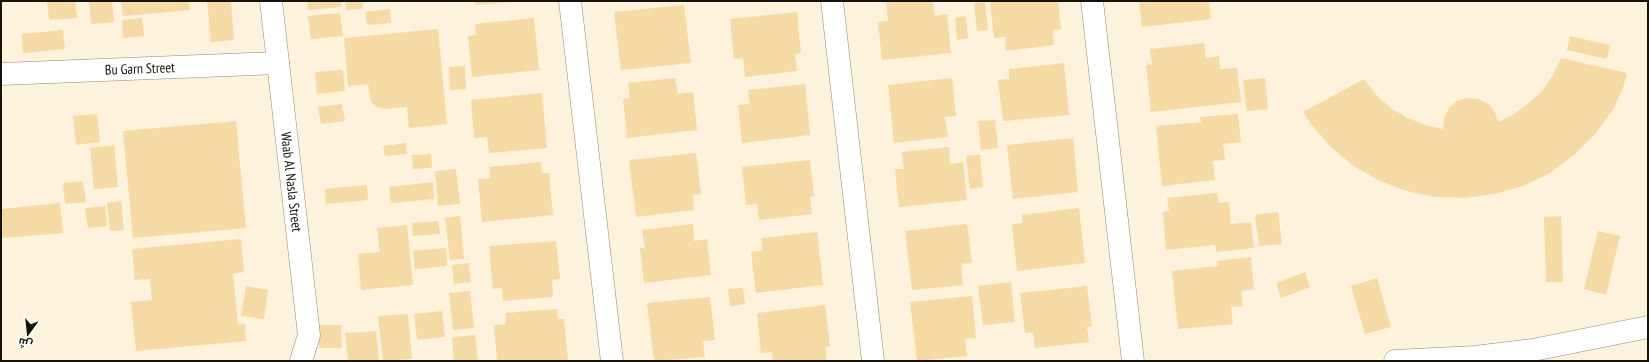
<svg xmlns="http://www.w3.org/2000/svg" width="1649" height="362" font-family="'PT Sans Narrow',Cairo,sans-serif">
  <rect width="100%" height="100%" fill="#fdf2db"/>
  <g fill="#f5dba3">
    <path d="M 47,1 L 75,1 L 77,18 L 49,20 Z"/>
    <path d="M 89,1 L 112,1 L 114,22 L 91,24 Z"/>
    <path d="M 121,1 L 189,1 L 190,10 L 123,16 Z"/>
    <path d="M 207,1 L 231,1 L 234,40 L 211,42 Z"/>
    <path d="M 307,1 L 341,1 L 341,7 L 308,10 Z"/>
    <path d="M 345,1 L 362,1 L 363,9 L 346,10 Z"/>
    <path d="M 475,1 L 510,1 L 510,2 L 476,5 Z"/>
    <path d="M 886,1 L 933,1 L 935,16 L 947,14 L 951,53 L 882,60 L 878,22 L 888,21 Z"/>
    <path d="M 990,1 L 1058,1 L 1061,29 L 1053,30 L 1054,45 L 1006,51 L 1005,37 L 994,38 Z"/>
    <path d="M 1139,1 L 1209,1 L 1211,19 L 1142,27 Z"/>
    <path d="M 985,2 L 988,30 L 977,31 L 974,3 Z"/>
    <path d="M 684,5 L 691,63 L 621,70 L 614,12 Z"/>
    <path d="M 390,9 L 391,23 L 367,25 L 365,12 Z"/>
    <path d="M 797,12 L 801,53 L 795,54 L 797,71 L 745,77 L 743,58 L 734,59 L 730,19 Z"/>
    <path d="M 340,13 L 343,36 L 311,39 L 308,16 Z"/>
    <path d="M 966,16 L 968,38 L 957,40 L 955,18 Z"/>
    <path d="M 142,18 L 144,36 L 123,38 L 122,20 Z"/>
    <path d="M 534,18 L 539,70 L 472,77 L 468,36 L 476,35 L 475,24 Z"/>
    <path d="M 438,29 L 447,124 L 409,128 L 407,107 L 386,109 L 377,107 L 371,102 L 368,84 L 348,86 L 344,38 Z"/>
    <path d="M 63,30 L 65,49 L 23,53 L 22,34 Z"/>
    <path d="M 1570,36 L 1610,45 L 1607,59 L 1567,50 Z"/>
    <path d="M 1204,43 L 1206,58 L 1219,56 L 1220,69 L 1237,68 L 1241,102 L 1151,112 L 1146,65 L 1152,64 L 1150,49 Z"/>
    <path d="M 1561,58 L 1627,73 L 1623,88 L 1613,110 L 1595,134 L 1574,155 L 1550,173 L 1523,186 L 1495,194 L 1465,198 L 1435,197 L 1406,191 L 1378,180 L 1352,165 L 1330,146 L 1310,123 L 1303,112 L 1364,79 L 1378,97 L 1392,109 L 1408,118 L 1425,125 L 1443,129 L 1444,118 L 1449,108 L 1457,101 L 1467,98 L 1478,99 L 1488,104 L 1495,112 L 1498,122 L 1514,114 L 1529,103 L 1543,90 L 1553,75 Z"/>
    <path d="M 1064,63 L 1069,115 L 1003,121 L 998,80 L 1009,79 L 1009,69 Z"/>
    <path d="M 465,66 L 466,89 L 450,90 L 449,67 Z"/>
    <path d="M 343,70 L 345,91 L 317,94 L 315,72 Z"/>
    <path d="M 675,78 L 678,94 L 693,92 L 697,130 L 627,138 L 623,99 L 630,98 L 628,83 Z"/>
    <path d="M 952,78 L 956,116 L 945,117 L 948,137 L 894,143 L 888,85 Z"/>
    <path d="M 1265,78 L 1268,109 L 1247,111 L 1243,80 Z"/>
    <path d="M 805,84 L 810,135 L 742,143 L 738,105 L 750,104 L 748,90 Z"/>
    <path d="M 542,93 L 547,148 L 489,153 L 487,137 L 474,138 L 471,100 Z"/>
    <path d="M 342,104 L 345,121 L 321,124 L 318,107 Z"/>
    <path d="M 97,114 L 100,142 L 76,145 L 73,116 Z"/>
    <path d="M 1238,114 L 1241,142 L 1223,144 L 1225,160 L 1213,161 L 1215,180 L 1162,186 L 1156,126 L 1201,122 L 1200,117 Z"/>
    <path d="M 995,120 L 998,148 L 981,150 L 978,121 Z"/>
    <path d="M 236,121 L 246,228 L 133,238 L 123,131 Z"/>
    <path d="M 1073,138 L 1078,192 L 1013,199 L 1007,145 Z"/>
    <path d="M 406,143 L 407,154 L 385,156 L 383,146 Z"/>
    <path d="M 114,145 L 118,187 L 94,189 L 90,148 Z"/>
    <path d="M 949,147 L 950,164 L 963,162 L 967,200 L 899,207 L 895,169 L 904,169 L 902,152 Z"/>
    <path d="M 696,153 L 701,194 L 693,195 L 694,210 L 636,217 L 629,160 Z"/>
    <path d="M 431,154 L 432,168 L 413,169 L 412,155 Z"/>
    <path d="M 980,155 L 983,187 L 970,189 L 966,156 Z"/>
    <path d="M 810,160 L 814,196 L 810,197 L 812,214 L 759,220 L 757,204 L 746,205 L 742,167 Z"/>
    <path d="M 541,162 L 542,173 L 549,173 L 553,215 L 482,222 L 478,179 L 490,178 L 489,167 Z"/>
    <path d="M 456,169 L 460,204 L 438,206 L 435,171 Z"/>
    <path d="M 83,181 L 86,202 L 65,204 L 63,183 Z"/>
    <path d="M 433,182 L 434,199 L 391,203 L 389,187 Z"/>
    <path d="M 367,185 L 368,200 L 326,204 L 325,189 Z"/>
    <path d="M 1217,193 L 1218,203 L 1229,202 L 1231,224 L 1251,222 L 1254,248 L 1216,252 L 1215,245 L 1166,250 L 1163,212 L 1169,211 L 1167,198 Z"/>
    <path d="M 121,201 L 124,230 L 110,231 L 107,203 Z"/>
    <path d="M 60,203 L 63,233 L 1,238 L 1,209 Z"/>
    <path d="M 105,206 L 107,226 L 88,228 L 85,208 Z"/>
    <path d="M 1079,208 L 1085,263 L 1017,271 L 1012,224 L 1023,223 L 1022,215 Z"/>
    <path d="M 1278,212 L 1282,244 L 1259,246 L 1255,215 Z"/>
    <path d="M 460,216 L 464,259 L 450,260 L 445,218 Z"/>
    <path d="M 1561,216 L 1563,282 L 1546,282 L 1544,217 Z"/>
    <path d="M 438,221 L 440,234 L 413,236 L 412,223 Z"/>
    <path d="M 693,224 L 694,241 L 707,239 L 711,275 L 644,283 L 640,248 L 645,248 L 642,230 Z"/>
    <path d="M 967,224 L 972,263 L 961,264 L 963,285 L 912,290 L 905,231 Z"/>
    <path d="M 407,225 L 413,285 L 361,290 L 358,254 L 380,252 L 377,228 Z"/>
    <path d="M 1598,231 L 1620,236 L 1606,295 L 1584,289 Z"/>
    <path d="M 817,232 L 823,285 L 756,293 L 751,252 L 762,251 L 761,238 Z"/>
    <path d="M 241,239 L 244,272 L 233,274 L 238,325 L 245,324 L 246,341 L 136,351 L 131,302 L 152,300 L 150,279 L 135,280 L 132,249 Z"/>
    <path d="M 556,241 L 560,279 L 552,280 L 553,297 L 503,301 L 502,288 L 493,289 L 489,246 Z"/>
    <path d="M 446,248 L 447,266 L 415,269 L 413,251 Z"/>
    <path d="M 1251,257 L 1254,289 L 1241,291 L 1243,306 L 1231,307 L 1233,324 L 1178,329 L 1172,271 L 1218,266 L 1217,261 Z"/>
    <path d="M 469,263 L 471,282 L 454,284 L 452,265 Z"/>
    <path d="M 1305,272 L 1310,287 L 1281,298 L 1276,283 Z"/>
    <path d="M 1377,278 L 1391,327 L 1365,334 L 1351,286 Z"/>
    <path d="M 1011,282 L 1015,322 L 983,325 L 978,286 Z"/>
    <path d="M 246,286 L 268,290 L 264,319 L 241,316 Z"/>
    <path d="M 1087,286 L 1092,326 L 1087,327 L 1089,342 L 1035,348 L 1033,332 L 1025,333 L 1020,293 Z"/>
    <path d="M 743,288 L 745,304 L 730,306 L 728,289 Z"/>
    <path d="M 470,291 L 474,328 L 453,330 L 449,293 Z"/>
    <path d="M 972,296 L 976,338 L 965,339 L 967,356 L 917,361 L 910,302 Z"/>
    <path d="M 710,297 L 715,340 L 703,341 L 705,357 L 654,361 L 647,303 Z"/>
    <path d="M 825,305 L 830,346 L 825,347 L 827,361 L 773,361 L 772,352 L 761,353 L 757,313 Z"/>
    <path d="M 557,309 L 558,319 L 564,319 L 568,361 L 497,361 L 494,325 L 506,324 L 505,313 Z"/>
    <path d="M 442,311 L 445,337 L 417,340 L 414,314 Z"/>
    <path d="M 408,314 L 412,359 L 383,361 L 378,316 Z"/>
    <path d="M 319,325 L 341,325 L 342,348 L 319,348 Z"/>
    <path d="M 376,331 L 379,361 L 348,361 L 345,333 Z"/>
    <path d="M 475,335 L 478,361 L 454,361 L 452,337 Z"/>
  </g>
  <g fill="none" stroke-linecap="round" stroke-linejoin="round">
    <g stroke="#928973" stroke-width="23">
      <g id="minor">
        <path id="s1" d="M 271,1 L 309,335 L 301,361"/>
        <path d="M 570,1 L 612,361"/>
        <path d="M 832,1 L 873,361"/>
        <path d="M 1092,1 L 1133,361"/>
        <path id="s2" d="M 1,74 L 278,63"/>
        <path d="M 1395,361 L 1475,357 L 1533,350 L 1648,327"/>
      </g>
    </g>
    <use href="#minor" stroke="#fff" stroke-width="22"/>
  </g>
  <g text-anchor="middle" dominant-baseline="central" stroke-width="3" stroke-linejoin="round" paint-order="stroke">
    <g font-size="14" fill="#151209" stroke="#fff">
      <text stroke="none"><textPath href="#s2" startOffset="139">Bu Garn Street</textPath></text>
      <text stroke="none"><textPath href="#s1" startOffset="182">Waab Al Nasla Street</textPath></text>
    </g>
  </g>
  <rect width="1649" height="362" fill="none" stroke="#151209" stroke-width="4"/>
  <g transform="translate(28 334) rotate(195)" stroke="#ffffff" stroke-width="3" paint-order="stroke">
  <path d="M0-3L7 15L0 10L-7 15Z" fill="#151209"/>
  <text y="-6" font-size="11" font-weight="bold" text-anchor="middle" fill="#151209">ش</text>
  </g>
</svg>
